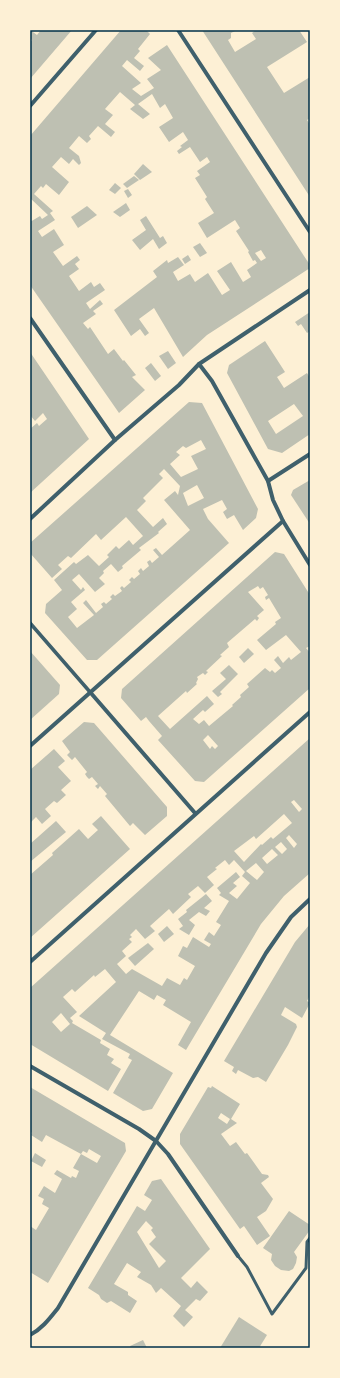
<svg xmlns="http://www.w3.org/2000/svg" width="340" height="1378" font-family="Poppins,sans-serif">
  <rect width="100%" height="100%" fill="#fdf0d5"/>
  <g fill="#bec0b2" fill-rule="evenodd">
    <path d="M 30,30 L 37,35 L 41,30 L 72,30 L 30,79 L 30,43 L 32,40 L 30,38 Z"/>
    <path d="M 121,30 L 146,30 L 150,34 L 138,49 L 140,51 L 134,58 L 144,66 L 140,71 L 127,60 L 122,66 L 141,83 L 132,89 L 141,96 L 154,88 L 147,79 L 161,70 L 148,58 L 167,45 L 304,256 L 310,265 L 310,268 L 207,335 L 183,357 L 154,308 L 139,319 L 149,333 L 145,336 L 140,329 L 131,336 L 114,310 L 157,277 L 153,271 L 167,260 L 168,263 L 178,257 L 184,265 L 173,272 L 178,281 L 190,274 L 195,282 L 208,273 L 222,295 L 230,290 L 217,271 L 231,262 L 243,282 L 251,277 L 247,270 L 257,263 L 255,260 L 253,261 L 248,252 L 249,251 L 236,231 L 240,228 L 235,220 L 207,238 L 198,223 L 214,213 L 205,199 L 207,197 L 195,178 L 200,175 L 197,171 L 210,162 L 207,157 L 200,162 L 190,147 L 179,154 L 177,151 L 182,147 L 180,146 L 188,140 L 183,132 L 169,142 L 159,127 L 173,118 L 165,104 L 160,108 L 152,94 L 138,104 L 150,114 L 143,119 L 130,109 L 135,105 L 120,92 L 105,109 L 113,115 L 105,124 L 115,132 L 111,137 L 98,126 L 89,136 L 91,139 L 87,143 L 79,136 L 69,148 L 79,156 L 81,163 L 79,165 L 73,159 L 69,164 L 61,157 L 52,167 L 69,182 L 59,195 L 46,184 L 43,188 L 41,186 L 34,194 L 53,211 L 50,213 L 55,220 L 38,231 L 42,237 L 54,229 L 64,245 L 53,252 L 63,266 L 77,256 L 80,260 L 75,264 L 79,269 L 69,276 L 79,291 L 91,282 L 94,287 L 100,283 L 105,290 L 86,303 L 90,309 L 100,300 L 103,304 L 93,311 L 96,314 L 83,323 L 88,329 L 90,327 L 108,354 L 114,349 L 123,361 L 124,360 L 136,375 L 132,377 L 145,390 L 119,413 L 30,285 L 30,222 L 40,216 L 42,219 L 48,215 L 30,198 L 30,136 ZM 261,250 L 266,258 L 261,261 L 255,253 Z"/>
    <path d="M 202,30 L 237,30 L 231,33 L 231,38 L 228,40 L 235,52 L 256,39 L 252,33 L 256,30 L 299,30 L 307,42 L 267,67 L 284,93 L 310,77 L 310,118 L 307,120 L 310,125 L 310,197 Z"/>
    <path d="M 143,164 L 152,172 L 140,180 L 134,174 Z"/>
    <path d="M 134,176 L 139,180 L 127,188 L 123,184 Z"/>
    <path d="M 115,183 L 121,188 L 115,194 L 109,190 Z"/>
    <path d="M 128,189 L 132,195 L 128,198 L 124,191 Z"/>
    <path d="M 126,203 L 130,210 L 120,217 L 113,212 Z"/>
    <path d="M 87,206 L 97,215 L 78,228 L 71,217 Z"/>
    <path d="M 146,216 L 160,238 L 163,236 L 167,243 L 159,249 L 153,239 L 140,250 L 132,240 L 146,230 L 140,220 Z"/>
    <path d="M 200,243 L 207,253 L 200,257 L 193,247 Z"/>
    <path d="M 188,255 L 191,260 L 185,264 L 182,259 Z"/>
    <path d="M 310,312 L 310,331 L 307,333 L 301,324 L 298,326 L 295,322 Z"/>
    <path d="M 265,341 L 285,372 L 277,377 L 284,388 L 307,373 L 310,378 L 310,434 L 282,453 L 268,449 L 227,373 L 229,365 ZM 294,404 L 303,416 L 276,434 L 268,421 Z"/>
    <path d="M 168,351 L 176,363 L 168,369 L 159,356 Z"/>
    <path d="M 30,352 L 89,439 L 30,493 L 30,429 L 37,423 L 39,426 L 47,419 L 43,413 L 35,421 L 30,415 Z"/>
    <path d="M 151,363 L 161,376 L 155,381 L 145,368 Z"/>
    <path d="M 189,402 L 202,403 L 258,509 L 256,518 L 243,530 L 234,515 L 227,519 L 223,512 L 227,509 L 222,500 L 203,509 L 208,519 L 229,543 L 97,660 L 87,660 L 45,613 L 46,604 L 62,590 L 54,580 L 74,562 L 76,564 L 88,555 L 99,566 L 109,557 L 107,555 L 116,546 L 119,549 L 129,540 L 133,545 L 143,536 L 126,517 L 101,540 L 96,534 L 71,558 L 68,556 L 58,565 L 62,569 L 52,578 L 30,553 L 30,543 ZM 201,440 L 206,449 L 191,456 L 198,469 L 181,477 L 170,464 L 180,455 L 176,452 L 183,446 L 186,448 ZM 164,469 L 180,486 L 178,495 L 175,491 L 164,500 L 190,530 L 162,555 L 156,548 L 153,550 L 159,557 L 152,563 L 150,560 L 147,562 L 149,566 L 143,571 L 141,568 L 138,571 L 140,574 L 134,579 L 132,577 L 129,580 L 131,582 L 124,588 L 122,586 L 120,588 L 122,591 L 115,596 L 113,594 L 110,597 L 112,599 L 106,604 L 104,602 L 101,604 L 103,607 L 96,613 L 86,600 L 83,603 L 94,615 L 77,628 L 68,617 L 77,609 L 71,602 L 85,590 L 83,587 L 81,590 L 72,580 L 79,574 L 95,592 L 105,584 L 99,578 L 104,573 L 103,571 L 111,564 L 118,572 L 123,568 L 122,566 L 141,550 L 139,548 L 159,533 L 158,532 L 167,524 L 163,518 L 153,527 L 137,510 L 146,501 L 143,498 L 163,478 L 159,474 ZM 197,485 L 204,498 L 188,506 L 183,493 Z"/>
    <path d="M 310,480 L 310,524 L 291,495 L 293,490 Z"/>
    <path d="M 275,552 L 284,554 L 310,595 L 310,646 L 306,648 L 310,653 L 310,688 L 204,782 L 195,781 L 158,740 L 162,736 L 149,721 L 146,717 L 141,721 L 121,698 L 122,689 ZM 258,586 L 260,589 L 263,587 L 268,595 L 265,597 L 266,600 L 269,598 L 281,618 L 275,622 L 276,624 L 257,640 L 266,650 L 286,635 L 301,652 L 291,660 L 289,657 L 283,663 L 278,656 L 274,660 L 281,668 L 275,673 L 272,670 L 270,672 L 265,668 L 247,684 L 249,687 L 240,695 L 241,697 L 232,705 L 233,706 L 209,726 L 204,720 L 199,724 L 193,719 L 203,710 L 205,712 L 214,704 L 207,696 L 170,729 L 158,716 L 186,691 L 187,693 L 197,684 L 196,683 L 198,679 L 197,677 L 203,673 L 205,675 L 208,672 L 206,671 L 222,656 L 220,655 L 229,647 L 227,643 L 255,619 L 257,621 L 259,618 L 257,616 L 264,610 L 248,592 ZM 208,735 L 218,746 L 215,749 L 212,746 L 210,749 L 203,740 Z"/>
    <path d="M 248,648 L 254,654 L 244,663 L 239,657 Z"/>
    <path d="M 30,651 L 60,685 L 59,694 L 30,720 Z"/>
    <path d="M 229,665 L 238,674 L 220,692 L 222,694 L 218,697 L 212,691 L 226,679 L 220,673 Z"/>
    <path d="M 84,722 L 94,723 L 167,807 L 167,816 L 145,835 L 133,823 L 130,826 L 105,796 L 107,794 L 100,786 L 98,789 L 95,786 L 98,784 L 92,777 L 89,779 L 87,777 L 85,774 L 87,772 L 75,757 L 72,760 L 67,755 L 70,752 L 62,741 Z"/>
    <path d="M 310,738 L 310,803 L 309,804 L 310,805 L 310,873 L 284,896 L 261,924 L 186,1050 L 178,1045 L 191,1022 L 163,1005 L 166,1000 L 157,995 L 154,1000 L 139,991 L 110,1035 L 173,1073 L 152,1109 L 143,1111 L 113,1093 L 132,1060 L 128,1058 L 130,1054 L 102,1039 L 106,1033 L 79,1016 L 116,982 L 105,969 L 95,977 L 94,975 L 75,992 L 72,989 L 63,997 L 77,1012 L 70,1018 L 73,1021 L 72,1023 L 101,1040 L 100,1043 L 110,1049 L 107,1055 L 114,1059 L 111,1063 L 121,1069 L 108,1091 L 30,1044 L 30,988 ZM 294,800 L 302,809 L 299,812 L 291,802 ZM 284,814 L 292,823 L 273,839 L 271,837 L 262,845 L 261,844 L 244,862 L 234,851 L 254,836 L 256,839 ZM 289,835 L 297,844 L 294,848 L 286,838 ZM 281,842 L 287,849 L 282,854 L 275,847 ZM 272,849 L 278,855 L 267,864 L 262,858 ZM 225,860 L 229,865 L 234,860 L 245,872 L 242,876 L 250,883 L 237,899 L 229,893 L 237,886 L 233,883 L 240,877 L 236,872 L 217,888 L 221,893 L 219,895 L 229,901 L 216,922 L 221,925 L 214,936 L 209,932 L 204,940 L 211,944 L 209,947 L 193,937 L 187,948 L 183,946 L 178,956 L 195,966 L 187,980 L 184,978 L 180,985 L 167,978 L 162,986 L 132,969 L 126,974 L 117,964 L 126,956 L 122,951 L 132,942 L 129,939 L 132,937 L 130,935 L 136,929 L 145,939 L 155,931 L 150,926 L 169,909 L 173,914 L 191,897 L 188,894 L 198,886 L 205,893 L 214,885 L 207,877 L 217,869 L 215,868 ZM 256,863 L 264,872 L 257,880 L 246,871 ZM 61,1013 L 70,1024 L 61,1032 L 52,1022 Z"/>
    <path d="M 54,749 L 65,761 L 58,767 L 71,781 L 61,790 L 66,795 L 57,803 L 54,801 L 45,809 L 51,816 L 42,824 L 36,817 L 30,823 L 30,770 Z"/>
    <path d="M 101,816 L 130,849 L 30,938 L 30,875 L 53,855 L 52,853 L 79,829 L 88,839 L 98,830 L 92,824 Z"/>
    <path d="M 56,821 L 66,832 L 30,862 L 30,844 Z"/>
    <path d="M 206,894 L 212,901 L 204,908 L 210,911 L 206,916 L 199,912 L 189,920 L 195,925 L 189,935 L 179,929 L 183,926 L 178,919 L 187,912 L 186,910 Z"/>
    <path d="M 310,924 L 310,995 L 307,1001 L 310,1003 L 302,1018 L 285,1007 L 281,1015 L 296,1024 L 297,1027 L 288,1045 L 266,1082 L 258,1077 L 253,1078 L 238,1070 L 236,1074 L 232,1071 L 234,1067 L 224,1061 L 295,942 Z"/>
    <path d="M 167,926 L 174,934 L 164,942 L 158,934 Z"/>
    <path d="M 148,943 L 154,949 L 135,966 L 128,958 Z"/>
    <path d="M 212,1086 L 240,1104 L 231,1119 L 237,1123 L 221,1134 L 230,1146 L 236,1142 L 245,1154 L 247,1153 L 262,1174 L 268,1175 L 269,1177 L 261,1183 L 273,1199 L 266,1211 L 257,1217 L 270,1236 L 257,1245 L 244,1226 L 240,1229 L 180,1144 L 180,1134 L 208,1087 L 211,1088 ZM 221,1113 L 230,1119 L 227,1124 L 218,1118 Z"/>
    <path d="M 30,1087 L 125,1143 L 126,1151 L 48,1283 L 30,1272 L 30,1226 L 36,1230 L 49,1208 L 42,1204 L 44,1199 L 38,1196 L 44,1186 L 55,1193 L 62,1179 L 54,1174 L 57,1170 L 71,1178 L 72,1176 L 76,1178 L 79,1171 L 73,1168 L 81,1154 L 97,1163 L 101,1156 L 89,1149 L 87,1153 L 83,1151 L 81,1154 L 46,1135 L 42,1142 L 31,1135 L 32,1133 L 30,1131 Z"/>
    <path d="M 35,1153 L 46,1160 L 42,1167 L 31,1161 Z"/>
    <path d="M 161,1179 L 210,1249 L 181,1278 L 191,1288 L 197,1281 L 208,1292 L 200,1301 L 196,1299 L 185,1310 L 193,1317 L 184,1327 L 173,1316 L 181,1306 L 161,1288 L 156,1293 L 151,1285 L 137,1277 L 141,1272 L 127,1263 L 114,1284 L 128,1292 L 128,1295 L 137,1301 L 130,1313 L 111,1301 L 107,1303 L 101,1299 L 99,1295 L 88,1288 L 137,1206 L 145,1211 L 152,1200 L 144,1195 L 152,1181 ZM 146,1221 L 153,1228 L 151,1230 L 156,1237 L 149,1244 L 166,1261 L 159,1268 L 137,1232 Z"/>
    <path d="M 289,1211 L 310,1225 L 310,1230 L 294,1252 L 297,1257 L 296,1263 L 293,1269 L 289,1271 L 281,1270 L 275,1266 L 271,1260 L 272,1254 L 263,1248 Z"/>
    <path d="M 239,1317 L 267,1335 L 259,1348 L 220,1348 Z"/>
    <path d="M 143,1340 L 147,1348 L 131,1348 L 130,1346 Z"/>
  </g>
  <g fill="none" stroke-linecap="round" stroke-linejoin="round">
    <path stroke="#3f606c" stroke-width="3" d="M 238,1256 L 247,1267 L 272,1314 L 306,1268 L 307,1242 L 310,1238"/>
    <path stroke="#3f606c" stroke-width="3.5" d="M 30,623 L 90,692"/>
    <g stroke="#3f606c" stroke-width="4">
      <path d="M 178,30 L 310,232"/>
      <path d="M 30,106 L 96,30"/>
      <path d="M 30,318 L 115,440"/>
      <path d="M 199,364 L 212,381 L 268,481 L 273,500 L 283,521 L 310,565"/>
      <path d="M 268,481 L 310,454"/>
      <path d="M 30,519 L 115,440 L 179,385 L 199,364 L 310,290"/>
      <path d="M 90,692 L 195,813"/>
      <path d="M 30,746 L 283,521"/>
      <path d="M 30,962 L 310,712"/>
      <path d="M 30,1066 L 139,1129 L 156,1141 L 168,1154 L 238,1256"/>
      <path d="M 30,1335 C 42,1329 50,1318 58,1308 L 266,953 L 291,917 L 310,899"/>
    </g>
  </g>
  <rect width="340" height="1378" fill="none" stroke="#fdf0d5" stroke-width="62"/>
  <rect x="31" y="31" width="278" height="1316" fill="none" stroke="#003049" stroke-width="1.5"/>
</svg>
